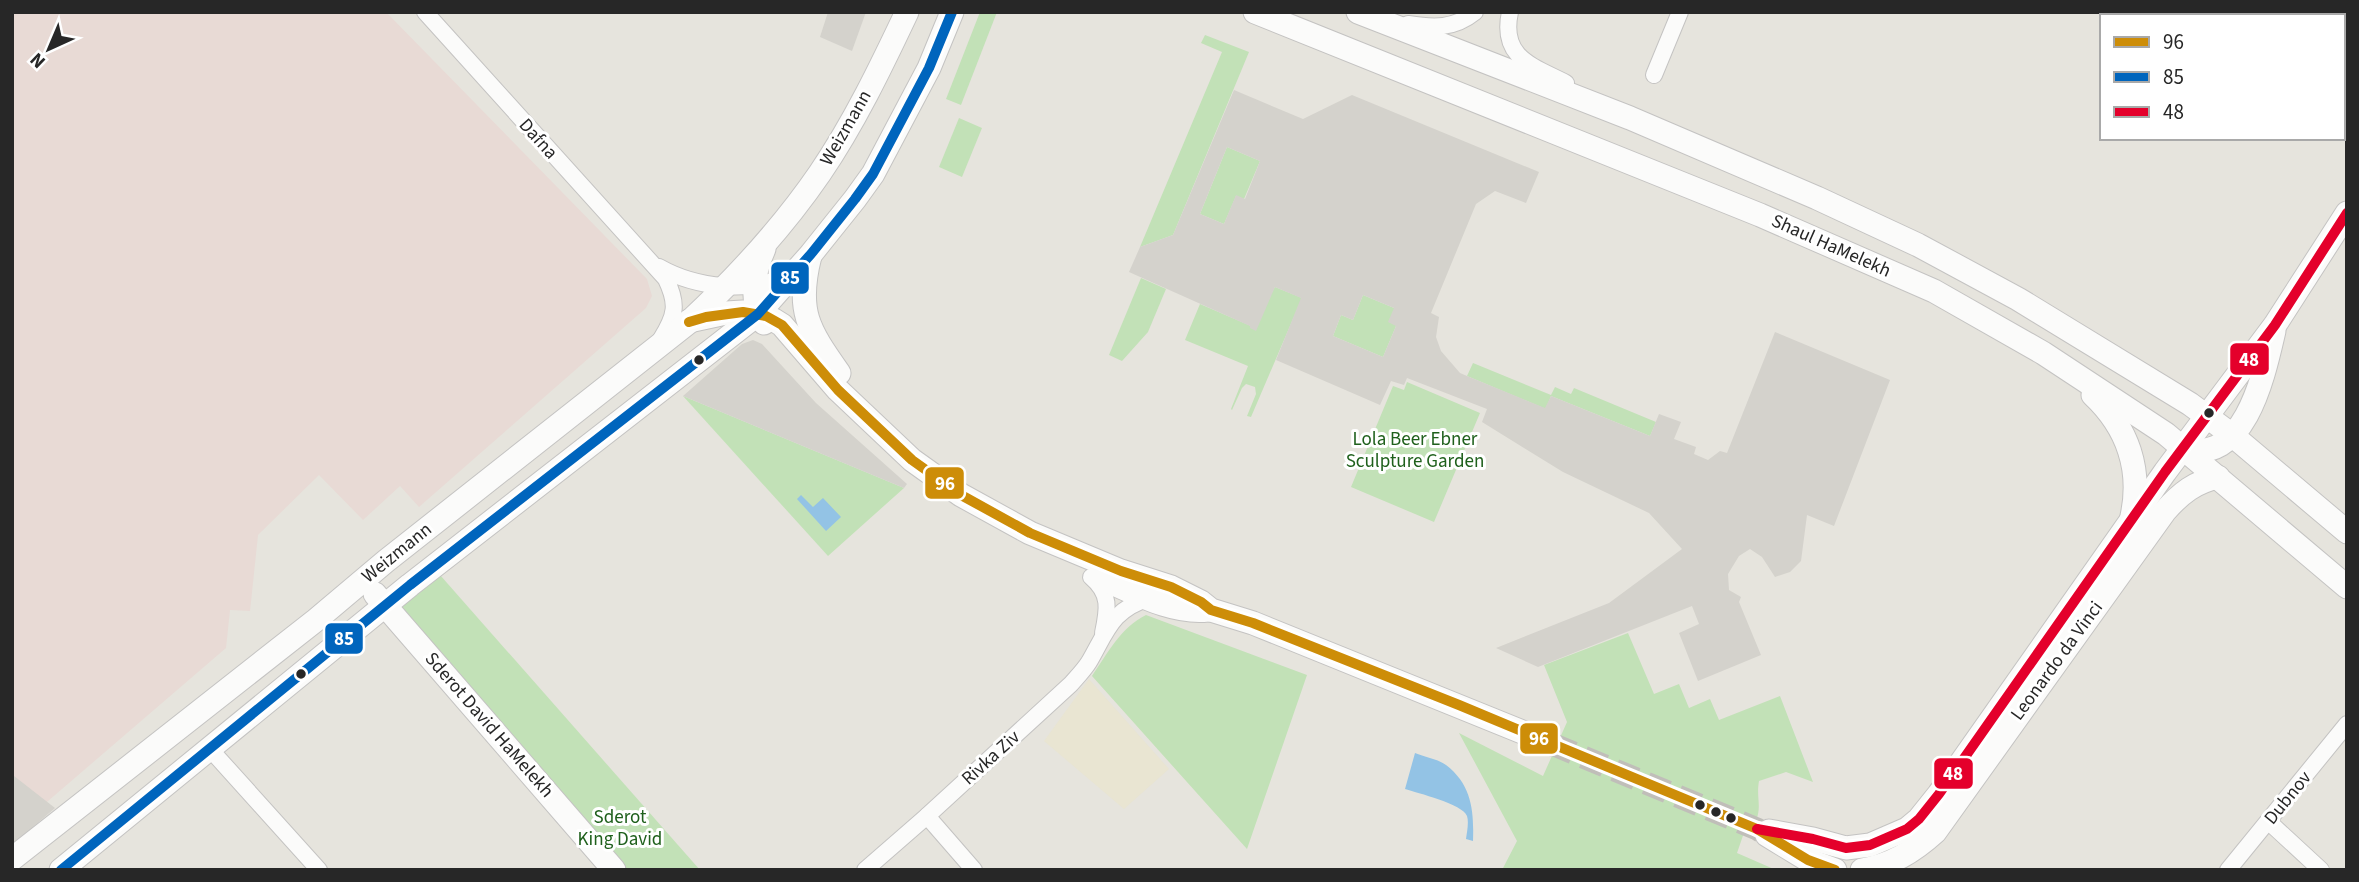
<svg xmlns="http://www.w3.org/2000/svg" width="2359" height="882" font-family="'Source Sans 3',sans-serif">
  <rect width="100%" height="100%" fill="#e6e4dd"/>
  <path fill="#e9e5d2" d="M 1089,679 L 1169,769 L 1124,809 L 1044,741 Z"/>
  <path fill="#e8dad5" d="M 12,12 L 386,12 L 647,279 L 652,296 L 646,308 L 419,507 L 400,486 L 363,520 L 319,475 L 258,535 L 250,611 L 230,610 L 226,648 L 12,832 Z"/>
  <g fill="#c2e1b7">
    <path d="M 980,12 L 997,12 L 961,105 L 946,99 Z"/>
    <path d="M 1205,35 L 1249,52 L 1173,235 L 1140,247 L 1222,52 L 1201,43 Z"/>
    <path d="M 959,118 L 982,128 L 962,177 L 939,167 Z"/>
    <path d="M 1227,147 L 1260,161 L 1244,199 L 1236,196 L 1224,224 L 1200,214 Z"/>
    <path d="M 1141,278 L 1166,289 L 1148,332 L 1122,361 L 1109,355 Z"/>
    <path d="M 1275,287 L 1302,298 L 1251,417 L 1247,416 L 1256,394 L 1255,387 L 1246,384 L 1242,388 L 1232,410 L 1231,409 L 1248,366 L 1185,340 L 1200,304 L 1251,326 Z"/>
    <path d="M 1363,295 L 1394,308 L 1396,326 L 1383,357 L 1333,336 L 1341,315 L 1353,320 Z"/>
    <path d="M 1473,363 L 1551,395 L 1555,387 L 1571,394 L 1574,388 L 1656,422 L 1650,436 L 1551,396 L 1546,409 L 1467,376 Z"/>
    <path d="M 1407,382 L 1480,413 L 1434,522 L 1351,487 L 1393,386 L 1404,390 Z"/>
    <path d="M 683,396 L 904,488 L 828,556 Z"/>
    <path d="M 433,567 L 700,870 L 614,870 L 385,605 Z"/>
    <path d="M 1146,615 L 1307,675 L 1247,849 L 1092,676 C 1107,654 1121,627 1146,615 Z"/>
    <path d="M 1628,633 L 1654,694 L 1679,684 L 1689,708 L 1710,699 L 1719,720 L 1780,696 L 1813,782 L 1786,772 L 1759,781 C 1756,798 1762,805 1756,821 L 1748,821 L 1737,853 L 1776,870 L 1502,870 L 1517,841 L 1459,733 L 1543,776 L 1567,722 L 1544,665 Z"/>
  </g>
  <g fill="#d4d2cc" fill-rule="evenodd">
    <path d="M 828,12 L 866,12 L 852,51 L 820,37 Z"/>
    <path d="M 1234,90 L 1303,119 L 1352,95 L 1539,172 L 1526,203 L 1495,191 L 1476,204 L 1431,313 L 1439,317 L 1436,337 L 1441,351 L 1460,373 L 1467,376 L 1545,408 L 1551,396 L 1650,436 L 1659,414 L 1681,422 L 1674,439 L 1696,447 L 1694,454 L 1708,460 L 1720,451 L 1727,453 L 1775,332 L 1890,380 L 1834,526 L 1807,515 L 1801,561 L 1790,572 L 1775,577 L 1762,557 L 1750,549 L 1739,556 L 1728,574 L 1729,590 L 1741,597 L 1739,602 L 1761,655 L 1698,681 L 1679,633 L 1699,624 L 1692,606 L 1538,667 L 1496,648 L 1609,603 L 1682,549 L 1649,513 L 1563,472 L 1482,422 L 1487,409 L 1407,378 L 1404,385 L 1391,381 L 1380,405 L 1276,360 L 1301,298 L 1275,287 L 1256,331 L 1250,328 L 1250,326 L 1129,272 L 1140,247 L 1173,235 ZM 1227,147 L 1260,161 L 1245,199 L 1236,195 L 1224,224 L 1200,214 ZM 1363,295 L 1394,308 L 1388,322 L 1396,326 L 1383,357 L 1333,336 L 1341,315 L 1353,320 Z"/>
    <path d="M 753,340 L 762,344 L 816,403 L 907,484 L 904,488 L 683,396 L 742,344 Z"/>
    <path d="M 14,776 L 55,808 L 12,845 L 12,778 Z"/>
  </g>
  <g fill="#93c3e5">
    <path d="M 801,495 L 813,507 L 823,498 L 841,517 L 826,531 L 797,499 Z"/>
    <path d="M 1415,753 C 1424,757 1438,759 1446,765 C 1472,785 1474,811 1473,841 L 1466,839 C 1467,832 1469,822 1467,816 C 1463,804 1417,793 1405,789 Z"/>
  </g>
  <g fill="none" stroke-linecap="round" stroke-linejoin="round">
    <path stroke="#c0beb9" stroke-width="23" stroke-dasharray="23 11" stroke-linecap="butt" d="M 1552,744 L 1757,829 L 1767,835"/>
    <g stroke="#c4c3c2" stroke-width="18">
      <g id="street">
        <path d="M 425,12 L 666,279 C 678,304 676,315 661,339"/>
        <path d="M 1510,12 C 1500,58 1533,66 1566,83"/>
        <path d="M 1408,24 C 1434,28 1454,29 1475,12"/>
        <path d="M 1654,75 L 1680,12"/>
        <path d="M 659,267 C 696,288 750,294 789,275"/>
        <path d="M 1091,577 C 1111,594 1108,609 1103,633"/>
        <path d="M 210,749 L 319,870"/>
        <path d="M 927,816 L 974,870"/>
        <path d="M 2269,822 L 2321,870"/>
        <path d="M 865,870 L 927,816 L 1071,684 C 1077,677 1084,670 1089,662 C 1107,631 1112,609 1150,598"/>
        <path d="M 2228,870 L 2347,724"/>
      </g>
    </g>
    <g stroke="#c4c3c2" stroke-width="25">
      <g id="secondary">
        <path d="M 1255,12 L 1760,215 L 1934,291 L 2043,353 L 2166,434 L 2347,587"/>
        <path d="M 1358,12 L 1630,118 L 1817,198 L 1918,245 L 2018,299 L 2190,404 L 2232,435 L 2347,532"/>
        <path d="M 764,249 C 753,273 750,300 764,323"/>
        <path d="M 810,256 C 796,311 808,329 839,373"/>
        <path d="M 689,321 L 726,313 L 743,312 L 758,314 L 774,320 L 782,325 L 838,390 L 912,460 L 961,495 L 1030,533 L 1121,571 L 1171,587 L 1201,602 L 1211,610 L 1253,623 L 1552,744"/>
        <path d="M 2093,395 C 2128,428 2142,470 2132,516"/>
        <path d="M 2183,448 C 2245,467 2264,374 2274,331"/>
        <path d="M 1098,577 C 1132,591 1170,614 1208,610"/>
        <path d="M 375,594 L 614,870"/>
        <path d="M 1769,831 L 1813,839 L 1846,848 L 1870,845 L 1907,829 L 1919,819 L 1939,794 L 2165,472 L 2275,325 L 2347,213"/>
        <path d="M 1767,835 L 1808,860 L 1835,870"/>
        <path d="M 12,859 L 316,620 L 386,561 L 689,322 C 737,277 783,227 820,173 C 854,123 881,67 907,12"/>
        <path d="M 61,870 L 410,585 L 758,314 L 811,254 L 855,199 L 873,174 L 929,68 L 952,12"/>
        <path d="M 1862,870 C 1891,865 1913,852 1935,832 L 2165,511 C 2181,493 2195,482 2218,477"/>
      </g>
    </g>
    <use href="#street" stroke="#fbfbfa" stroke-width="16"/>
    <use href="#secondary" stroke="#fbfbfa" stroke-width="23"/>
    <g stroke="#fff" stroke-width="16">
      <path id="bus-1" d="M 689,322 L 706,317 L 743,312 L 766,316 L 782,325 L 838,390 L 912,460 L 961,495 L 1030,533 L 1121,571 L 1171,587 L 1201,602 L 1211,610 L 1253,623 L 1459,705 L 1757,829 L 1808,860 L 1835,870"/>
    </g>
    <g stroke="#fff" stroke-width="16">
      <path id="bus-2" d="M 61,870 L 410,585 L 758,314 L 811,254 L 855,199 L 873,174 L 929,68 L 952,12"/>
    </g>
    <g stroke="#fff" stroke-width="16">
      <path id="bus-3" d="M 1757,829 L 1813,839 L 1846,848 L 1870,845 L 1907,829 L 1919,819 L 1939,794 L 2165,472 L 2275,325 L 2347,213"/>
    </g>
    <use href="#bus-1" stroke="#cd8d08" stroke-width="10"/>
    <use href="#bus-2" stroke="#0065bd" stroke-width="10"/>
    <use href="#bus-3" stroke="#e4002b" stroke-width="10"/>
  </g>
  <g fill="#272727" stroke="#fff" stroke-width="2.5">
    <circle cx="699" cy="360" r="6"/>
    <circle cx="2209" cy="413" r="6"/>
    <circle cx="301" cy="674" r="6"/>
    <circle cx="1700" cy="805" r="6"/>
    <circle cx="1716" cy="812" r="6"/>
    <circle cx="1731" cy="818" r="6"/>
  </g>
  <g text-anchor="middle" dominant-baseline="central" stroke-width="6" stroke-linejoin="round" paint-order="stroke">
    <g font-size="19" fill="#272727" stroke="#fff">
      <text transform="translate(846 128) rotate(-60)">Weizmann</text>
      <text transform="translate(538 139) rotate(48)">Dafna</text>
      <text transform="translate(1831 246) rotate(24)">Shaul HaMelekh</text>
      <text transform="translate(397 553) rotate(-39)">Weizmann</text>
      <text transform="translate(2057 661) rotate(-54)">Leonardo da Vinci</text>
      <text transform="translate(489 725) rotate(49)">Sderot David HaMelekh</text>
      <text transform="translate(991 758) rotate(-42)">Rivka Ziv</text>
      <text transform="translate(2288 798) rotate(-51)">Dubnov</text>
    </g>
    <g font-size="19" fill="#1f601c" stroke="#fff">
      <text x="1415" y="439">Lola Beer Ebner<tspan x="1415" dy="22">Sculpture Garden</tspan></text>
      <text x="620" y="817">Sderot<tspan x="620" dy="22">King David</tspan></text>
    </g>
  </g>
  <g stroke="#fff" stroke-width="2.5">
    <rect x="770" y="261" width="40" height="34" rx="7" fill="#0065bd"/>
    <rect x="2229" y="342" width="41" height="34" rx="7" fill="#e4002b"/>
    <rect x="924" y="466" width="41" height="34" rx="7" fill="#cd8d08"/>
    <rect x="324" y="622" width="40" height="33" rx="7" fill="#0065bd"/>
    <rect x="1519" y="722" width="40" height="33" rx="7" fill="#cd8d08"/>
    <rect x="1933" y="757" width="41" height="33" rx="7" fill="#e4002b"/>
  </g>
  <g font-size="19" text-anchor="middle" font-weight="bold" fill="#fff">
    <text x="790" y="284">85</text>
    <text x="2249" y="366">48</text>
    <text x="945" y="490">96</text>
    <text x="344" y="645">85</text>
    <text x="1539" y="745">96</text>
    <text x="1953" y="780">48</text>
  </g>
  <rect width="2359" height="882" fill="none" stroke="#272727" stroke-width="28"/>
  <rect x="2100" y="14" width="245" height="126" fill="#ffffff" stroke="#a9a9a9" stroke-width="2"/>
  <rect x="2114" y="37" width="35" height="10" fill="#cd8d08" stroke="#a9a9a9" stroke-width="2"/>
  <text x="2163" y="49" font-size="21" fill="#272727">96</text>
  <rect x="2114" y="72" width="35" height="10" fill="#0065bd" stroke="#a9a9a9" stroke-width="2"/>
  <text x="2163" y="84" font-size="21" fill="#272727">85</text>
  <rect x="2114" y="107" width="35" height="10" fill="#e4002b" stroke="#a9a9a9" stroke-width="2"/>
  <text x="2163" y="119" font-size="21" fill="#272727">48</text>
  <g transform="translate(49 49) rotate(224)" stroke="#ffffff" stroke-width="5" paint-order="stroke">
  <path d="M0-5L12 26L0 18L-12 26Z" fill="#272727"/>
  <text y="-10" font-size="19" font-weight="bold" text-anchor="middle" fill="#272727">N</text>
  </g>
</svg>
